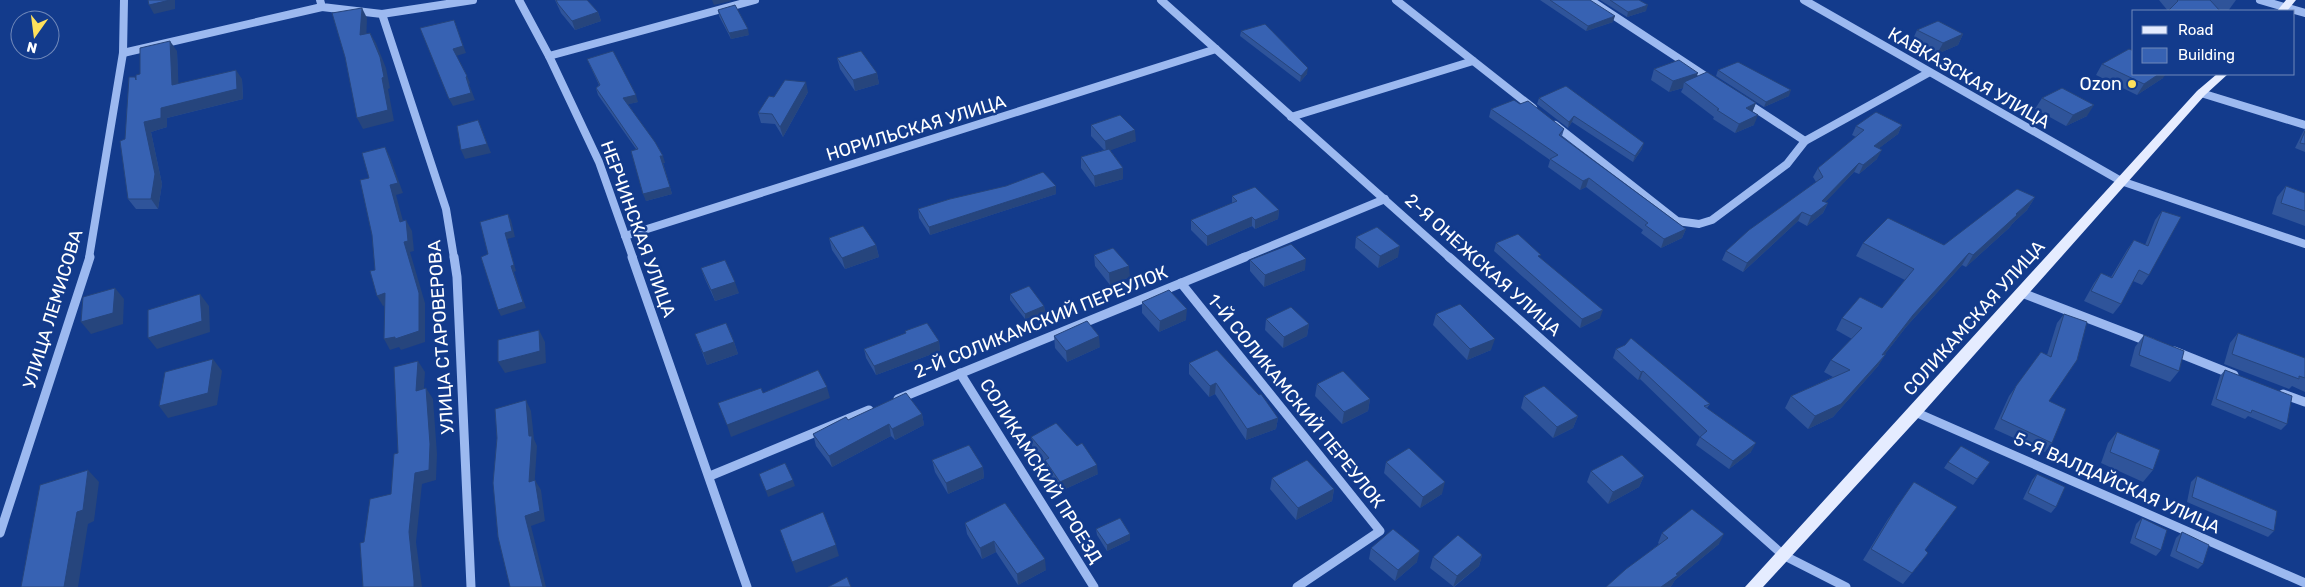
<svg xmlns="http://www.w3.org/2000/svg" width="2305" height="587" font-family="Rubik,sans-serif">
  <rect width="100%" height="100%" fill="#133b8c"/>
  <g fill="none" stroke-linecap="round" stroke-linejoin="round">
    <g stroke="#9cb9f0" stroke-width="8">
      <path d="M 320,0 L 322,7 L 382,14 L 446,209 L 454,258"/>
      <path d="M 519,0 L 549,56 L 599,162 L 633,258"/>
      <path d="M 1161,0 L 1450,258"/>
      <path d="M 1396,0 L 1533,108"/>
      <path d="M 1590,0 L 1713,81"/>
      <path d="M 1804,0 L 2121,181 L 2305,244"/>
      <path d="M 2260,0 L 2305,13"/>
      <path d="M 382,14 L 473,0"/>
      <path d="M 123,53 L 322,7"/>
      <path d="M 549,56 L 755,0"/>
      <path d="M 2201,93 L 2305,125"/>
      <path d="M 1744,101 L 1805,141"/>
      <path d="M 1291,117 L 1473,61"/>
      <path d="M 1555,125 L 1677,221 L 1699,224 L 1712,220 L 1787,164 L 1805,141 L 1928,73"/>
      <path d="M 625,236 L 1216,49"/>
      <path d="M 89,258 L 123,53 L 124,0"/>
      <path d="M 1242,258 L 1385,199"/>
    </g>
    <g stroke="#9cb9f0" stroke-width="9">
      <path d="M 454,257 L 457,277 L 471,587"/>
      <path d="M 632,257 L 747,587"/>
      <path d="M 1449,257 L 1783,555 L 1846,587"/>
      <path d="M 1181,283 L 1380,531 L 1297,587"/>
      <path d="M 2022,293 L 2152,343"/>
      <path d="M 2174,351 L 2234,375"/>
      <path d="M 960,373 L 1094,587"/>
      <path d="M 2283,394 L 2305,402"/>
      <path d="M 898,399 L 1245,257"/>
      <path d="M 1915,412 L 2305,583"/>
      <path d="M 710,476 L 869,410"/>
      <path d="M 0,533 L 90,257"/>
    </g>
    <g fill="#e5ecff" fill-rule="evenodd">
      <path d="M 2286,0 L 2296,0 L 2287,11 L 2277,11 Z"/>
      <path d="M 2217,74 L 2228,74 L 2205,95 L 1920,416 L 1763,587 L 1745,587 L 2197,91 Z"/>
    </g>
  </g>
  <g fill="#2f549a">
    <path d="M 555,0 L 587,0 L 598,12 L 601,21 L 575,30 L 561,13 Z"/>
    <path d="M 1540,0 L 1590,0 L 1613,22 L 1586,31 Z"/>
    <path d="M 1600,0 L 1639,0 L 1646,11 L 1627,17 Z"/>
    <path d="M 2159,0 L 2236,0 L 2228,11 L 2168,11 Z"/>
    <path d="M 718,10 L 749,35 L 731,39 L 719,16 Z"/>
    <path d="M 1917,30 L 1963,34 L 1958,45 L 1937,54 L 1912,41 Z"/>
    <path d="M 1241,31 L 1307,74 L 1300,82 L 1240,36 Z"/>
    <path d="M 177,51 L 178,84 L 242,79 L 243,99 L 167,118 L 167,127 L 151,132 L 162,184 L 158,209 L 136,209 L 128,199 L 125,139 L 140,74 Z"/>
    <path d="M 837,58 L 877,73 L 879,84 L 855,91 L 840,69 Z"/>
    <path d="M 587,59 L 638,102 L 628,104 L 665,163 L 663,163 L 672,194 L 646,201 L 636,149 L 598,95 L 596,88 L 599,85 Z"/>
    <path d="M 2102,64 L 2163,78 L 2137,95 L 2096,75 Z"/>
    <path d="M 1654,69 L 1697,77 L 1756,103 L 1752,112 L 1754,125 L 1735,133 L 1713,119 L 1714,117 L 1681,92 L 1683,88 L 1669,92 L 1651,80 Z"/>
    <path d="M 1718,70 L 1789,96 L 1764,107 L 1716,76 Z"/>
    <path d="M 808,92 L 783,137 L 775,124 L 761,123 L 758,113 L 774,97 Z"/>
    <path d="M 1539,98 L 1642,149 L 1633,162 L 1572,122 L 1568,128 L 1537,104 Z"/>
    <path d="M 2042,98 L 2087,116 L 2066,126 L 2035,109 Z"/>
    <path d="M 1491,109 L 1564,129 L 1562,136 L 1686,229 L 1682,238 L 1661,248 L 1641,233 L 1643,230 L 1586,187 L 1580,190 L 1548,167 L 1550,160 L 1489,117 Z"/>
    <path d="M 1091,125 L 1136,141 L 1110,150 L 1123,168 L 1123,179 L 1095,187 L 1081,168 L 1081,157 L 1104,150 L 1091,136 Z"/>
    <path d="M 1902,125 L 1898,134 L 1879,148 L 1877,159 L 1859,174 L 1854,172 L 1825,202 L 1828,203 L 1823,213 L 1807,226 L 1798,221 L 1743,272 L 1722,260 L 1726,251 L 1816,182 L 1813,177 L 1818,168 L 1856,137 L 1852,135 L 1856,126 Z"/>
    <path d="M 2305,128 L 2305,152 L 2295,148 Z"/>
    <path d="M 1006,186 L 1056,186 L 1056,194 L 930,235 L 919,218 L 918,209 Z"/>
    <path d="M 2286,186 L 2305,193 L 2305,226 L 2272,214 L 2277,197 Z"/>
    <path d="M 1232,196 L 1279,210 L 1278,219 L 1255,229 L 1252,226 L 1207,246 L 1191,230 L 1191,220 L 1232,203 Z"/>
    <path d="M 2035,197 L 2027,210 L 2013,223 L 2009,228 L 1966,267 L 1962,265 L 1906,327 L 1885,354 L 1878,366 L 1833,417 L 1808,429 L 1785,408 L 1791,396 L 1833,377 L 1824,372 L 1831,360 L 1852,339 L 1836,330 L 1842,318 L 1882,308 L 1905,280 L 1856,256 L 1863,243 L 1944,245 Z"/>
    <path d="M 2162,211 L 2149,275 L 2142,285 L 2133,281 L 2121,304 L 2113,314 L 2084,301 L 2094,283 L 2101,273 L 2111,277 L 2127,250 L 2134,240 L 2145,245 L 2155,220 Z"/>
    <path d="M 1356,237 L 1398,257 L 1378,268 L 1355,248 Z"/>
    <path d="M 829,238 L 876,245 L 879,257 L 845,269 L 832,250 Z"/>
    <path d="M 1496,243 L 1540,258 L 1600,318 L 1580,328 L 1494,251 Z"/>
    <path d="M 1094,255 L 1130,277 L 1110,285 L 1095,266 Z"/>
    <path d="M 1250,260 L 1305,270 L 1264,287 L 1250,271 Z"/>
    <path d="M 701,268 L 739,293 L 715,301 L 705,279 Z"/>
    <path d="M 1010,294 L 1044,306 L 1045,312 L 1025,319 L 1010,300 Z"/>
    <path d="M 1142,302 L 1186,320 L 1159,332 L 1142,313 Z"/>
    <path d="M 1436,314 L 1491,350 L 1467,360 L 1433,325 Z"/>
    <path d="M 2064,314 L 2049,401 L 2052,443 L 2045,452 L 1994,429 L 2009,396 L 2041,352 L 2047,355 L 2057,323 Z"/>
    <path d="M 1266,319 L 1309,324 L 1307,336 L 1283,348 L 1265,330 Z"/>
    <path d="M 905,331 L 939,341 L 940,351 L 876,375 L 866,358 L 864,349 L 906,333 Z"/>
    <path d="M 2238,333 L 2305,358 L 2305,392 L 2292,386 L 2289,389 L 2224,364 L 2230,343 Z"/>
    <path d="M 695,334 L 734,342 L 738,354 L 707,365 Z"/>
    <path d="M 2144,335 L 2179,371 L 2170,382 L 2130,366 L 2135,347 Z"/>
    <path d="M 1054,336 L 1100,347 L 1067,362 L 1055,348 Z"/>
    <path d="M 1616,349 L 1710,404 L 1707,408 L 1751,452 L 1729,469 L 1696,445 L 1700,437 L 1640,379 L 1638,380 L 1613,358 Z"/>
    <path d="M 1189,363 L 1278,418 L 1276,429 L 1246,440 L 1215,394 L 1209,397 L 1189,374 Z"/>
    <path d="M 2225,370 L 2287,424 L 2281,430 L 2248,416 L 2245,419 L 2211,405 L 2220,376 Z"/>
    <path d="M 1317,384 L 1370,399 L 1368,411 L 1342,424 L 1315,396 Z"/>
    <path d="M 1524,396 L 1578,416 L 1573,428 L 1553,438 L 1521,408 Z"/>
    <path d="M 922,414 L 924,425 L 895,440 L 891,436 L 832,467 L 816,446 L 813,434 L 848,420 Z"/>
    <path d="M 2117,432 L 2153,470 L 2143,482 L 2101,463 L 2108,443 Z"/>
    <path d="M 1031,437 L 1098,474 L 1061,491 L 1046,469 L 1045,462 L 1032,447 Z"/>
    <path d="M 932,460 L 983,467 L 984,478 L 948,494 L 935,472 Z"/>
    <path d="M 1386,462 L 1442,494 L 1420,508 L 1384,473 Z"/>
    <path d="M 1948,462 L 1990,462 L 1973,485 L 1944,468 Z"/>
    <path d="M 1591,471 L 1644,476 L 1639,487 L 1608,504 L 1587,482 Z"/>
    <path d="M 2037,474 L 2056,507 L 2051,513 L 2023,499 L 2032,480 Z"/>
    <path d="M 2197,476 L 2274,531 L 2268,537 L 2187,502 L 2191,482 Z"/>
    <path d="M 1272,478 L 1334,489 L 1332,501 L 1296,520 L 1270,489 Z"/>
    <path d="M 1896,508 L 1925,550 L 1928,553 L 1903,584 L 1863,560 L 1888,519 Z"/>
    <path d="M 2142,518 L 2161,550 L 2156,556 L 2130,543 L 2136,524 Z"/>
    <path d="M 965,523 L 1046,570 L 1018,585 L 996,552 L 982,559 L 967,534 Z"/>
    <path d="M 1096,529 L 1130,540 L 1107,551 L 1097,535 Z"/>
    <path d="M 2182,532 L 2203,564 L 2198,569 L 2170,556 L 2176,538 Z"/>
    <path d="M 1662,533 L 1719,544 L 1675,580 L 1672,585 L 1670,587 L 1606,587 L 1659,544 L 1658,543 Z"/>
    <path d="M 1371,548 L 1417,562 L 1395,581 L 1369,559 Z"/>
    <path d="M 1482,555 L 1479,566 L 1454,587 L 1430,568 L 1433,557 Z"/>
  </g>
  <g fill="#26457d">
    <path d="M 170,0 L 175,0 L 175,9 L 154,14 L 149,5 Z"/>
    <path d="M 712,0 L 730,0 L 731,1 L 714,5 Z"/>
    <path d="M 1648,5 L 1646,11 L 1627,17 L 1628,12 Z"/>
    <path d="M 362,8 L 367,18 L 366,46 L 360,35 Z"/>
    <path d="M 598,12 L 601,21 L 575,30 L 572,21 Z"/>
    <path d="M 1615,16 L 1613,22 L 1586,31 L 1588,26 Z"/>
    <path d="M 454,20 L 466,53 L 456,56 L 453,49 Z"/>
    <path d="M 748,29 L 749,35 L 731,39 L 729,33 Z"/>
    <path d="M 370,33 L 376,43 L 386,68 L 390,88 L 388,89 L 394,121 L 363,129 L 357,118 Z"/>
    <path d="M 1963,34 L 1958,45 L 1937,54 L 1943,43 Z"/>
    <path d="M 170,41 L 177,51 L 179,95 L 172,85 Z"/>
    <path d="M 1308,68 L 1307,74 L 1300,82 L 1301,76 Z"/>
    <path d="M 236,70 L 242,79 L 243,99 L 167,118 L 167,127 L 151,132 L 162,184 L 158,209 L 151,199 L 144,122 L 161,108 Z"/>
    <path d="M 877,73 L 879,84 L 855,91 L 853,80 Z"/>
    <path d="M 1698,73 L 1694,83 L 1684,82 L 1683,88 L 1669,92 L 1673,81 Z"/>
    <path d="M 2159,74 L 2166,74 L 2163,78 L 2137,95 L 2144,84 Z"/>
    <path d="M 467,76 L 470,83 L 469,84 L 475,100 L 453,106 L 449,99 L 466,77 Z"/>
    <path d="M 806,82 L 808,92 L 783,137 L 780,127 Z"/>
    <path d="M 1791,90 L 1789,96 L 1764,107 L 1766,102 Z"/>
    <path d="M 636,95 L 638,102 L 625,105 L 623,98 Z"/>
    <path d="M 1756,103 L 1752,113 L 1746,108 Z"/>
    <path d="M 2094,105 L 2087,116 L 2066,126 L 2073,115 Z"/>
    <path d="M 1758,115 L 1754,125 L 1735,133 L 1739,124 Z"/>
    <path d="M 1574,116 L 1572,122 L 1568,128 L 1569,122 Z"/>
    <path d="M 478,120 L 491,153 L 465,159 L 461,150 Z"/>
    <path d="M 1902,125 L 1898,134 L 1870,155 L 1874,146 Z"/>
    <path d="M 1135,130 L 1136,141 L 1106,152 L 1105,141 Z"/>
    <path d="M 1644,143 L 1642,149 L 1633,162 L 1635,156 Z"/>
    <path d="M 385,147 L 390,157 L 403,193 L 396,195 L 406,232 L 400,222 L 390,185 Z"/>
    <path d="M 1882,150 L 1877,159 L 1859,174 L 1863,165 Z"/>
    <path d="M 660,156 L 663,156 L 665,163 L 663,163 L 672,194 L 646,201 L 643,194 Z"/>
    <path d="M 1859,163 L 1854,172 L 1818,210 L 1822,201 Z"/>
    <path d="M 1123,168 L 1123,179 L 1095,187 L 1094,176 Z"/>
    <path d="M 1589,178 L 1586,187 L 1580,190 L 1583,181 Z"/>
    <path d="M 1056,186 L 1056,194 L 930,235 L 929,227 Z"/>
    <path d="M 2035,197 L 2027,210 L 2013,223 L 2009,228 L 1966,267 L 1973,255 L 2016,214 Z"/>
    <path d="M 1828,203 L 1823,213 L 1807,226 L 1811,216 Z"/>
    <path d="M 1279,210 L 1278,219 L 1255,229 L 1255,220 Z"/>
    <path d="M 1802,212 L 1798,221 L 1743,272 L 1747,263 Z"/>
    <path d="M 508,214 L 511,220 L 515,237 L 507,239 L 516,271 L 514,272 L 526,308 L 501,316 L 498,310 L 511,266 L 505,233 Z"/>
    <path d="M 1252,217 L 1252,226 L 1207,246 L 1207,236 Z"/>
    <path d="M 406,220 L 412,231 L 414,251 L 410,252 L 425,303 L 425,342 L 401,350 L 399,347 L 390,350 L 384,339 L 404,242 Z"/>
    <path d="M 1686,229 L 1682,238 L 1661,248 L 1664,239 Z"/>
    <path d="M 876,245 L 879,257 L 845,269 L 842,258 Z"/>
    <path d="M 1400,246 L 1398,257 L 1378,268 L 1380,256 Z"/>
    <path d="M 1969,253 L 1962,265 L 1906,327 L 1885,354 L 1886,354 L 1878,366 L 1833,417 L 1808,429 L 1815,416 L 1882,355 L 1913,315 Z"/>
    <path d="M 1306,259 L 1305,270 L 1264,287 L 1265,275 Z"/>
    <path d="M 1129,266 L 1130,277 L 1110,285 L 1109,273 Z"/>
    <path d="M 735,282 L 739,293 L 715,301 L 711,290 Z"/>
    <path d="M 115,288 L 124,299 L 123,324 L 91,334 L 81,322 Z"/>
    <path d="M 385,293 L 391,303 L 383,306 L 377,296 Z"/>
    <path d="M 200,294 L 209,306 L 210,332 L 157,349 L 148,338 Z"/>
    <path d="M 1044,306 L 1045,312 L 1025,319 L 1025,314 Z"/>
    <path d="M 1187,309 L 1186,320 L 1159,332 L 1160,321 Z"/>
    <path d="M 1603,310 L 1600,318 L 1580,328 L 1582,319 Z"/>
    <path d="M 1309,324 L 1307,336 L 1283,348 L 1284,337 Z"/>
    <path d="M 539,330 L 545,342 L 546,363 L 505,373 L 498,362 Z"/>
    <path d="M 1099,336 L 1100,347 L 1067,362 L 1066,351 Z"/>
    <path d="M 1495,339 L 1491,350 L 1467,360 L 1470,349 Z"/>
    <path d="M 939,341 L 940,351 L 876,375 L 874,366 Z"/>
    <path d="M 734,342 L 738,354 L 707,365 L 703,353 Z"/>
    <path d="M 213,359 L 222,371 L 217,405 L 168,418 L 159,406 Z"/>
    <path d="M 418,361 L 425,372 L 423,402 L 416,391 Z"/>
    <path d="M 1643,371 L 1640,379 L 1638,380 L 1641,372 Z"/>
    <path d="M 1216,383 L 1215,394 L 1209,397 L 1210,386 Z"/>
    <path d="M 827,387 L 830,398 L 731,437 L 727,425 Z"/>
    <path d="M 426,388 L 433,399 L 437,454 L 436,480 L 422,484 L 416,542 L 422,587 L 414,587 L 409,532 L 415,473 Z"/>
    <path d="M 1370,399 L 1368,411 L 1342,424 L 1344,412 Z"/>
    <path d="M 526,400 L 531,411 L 534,439 L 537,446 L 534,492 L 529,482 L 529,436 Z"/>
    <path d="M 922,414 L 924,425 L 895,440 L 892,429 Z"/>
    <path d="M 1578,416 L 1573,428 L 1553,438 L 1557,427 Z"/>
    <path d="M 1278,418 L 1276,429 L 1246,440 L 1247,429 Z"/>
    <path d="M 889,424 L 891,436 L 832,467 L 829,456 Z"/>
    <path d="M 1756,443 L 1751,452 L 1729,469 L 1733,461 Z"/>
    <path d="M 1097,465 L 1098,474 L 1061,491 L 1060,482 Z"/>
    <path d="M 983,467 L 984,478 L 948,494 L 946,483 Z"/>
    <path d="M 88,470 L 99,482 L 94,521 L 88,524 L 78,587 L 64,587 L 77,512 Z"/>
    <path d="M 1644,476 L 1639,487 L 1608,504 L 1613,492 Z"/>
    <path d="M 535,480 L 541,490 L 545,521 L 531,526 L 546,587 L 543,587 L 525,516 Z"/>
    <path d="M 793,480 L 795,486 L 768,497 L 766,491 Z"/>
    <path d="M 1445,482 L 1442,494 L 1420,508 L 1423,497 Z"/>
    <path d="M 1334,489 L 1332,501 L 1296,520 L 1298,508 Z"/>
    <path d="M 1130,534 L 1130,540 L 1107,551 L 1107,545 Z"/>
    <path d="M 1724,534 L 1719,544 L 1675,580 L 1672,585 L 1670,587 L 1661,587 L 1676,574 Z"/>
    <path d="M 994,541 L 996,552 L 982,559 L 980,548 Z"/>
    <path d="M 836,545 L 839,556 L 796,573 L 792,562 Z"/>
    <path d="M 1420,551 L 1417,562 L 1395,581 L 1398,570 Z"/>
    <path d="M 1482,555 L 1479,566 L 1453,587 L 1457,576 Z"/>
    <path d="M 1045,559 L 1046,570 L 1018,585 L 1017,574 Z"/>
  </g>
  <g fill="#3762b3" stroke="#26457d">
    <path d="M 148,0 L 170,0 L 149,5 Z"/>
    <path d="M 556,0 L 587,0 L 598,12 L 572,21 L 558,4 Z"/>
    <path d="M 1550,0 L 1590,0 L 1615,16 L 1588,26 Z"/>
    <path d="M 1610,0 L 1639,0 L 1648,5 L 1628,12 Z"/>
    <path d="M 2177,0 L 2210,0 L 2220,11 L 2168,11 L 2178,1 Z"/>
    <path d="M 735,5 L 748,29 L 729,33 L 718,10 Z"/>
    <path d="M 362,8 L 360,35 L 370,33 L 380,57 L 384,77 L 382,78 L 388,110 L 357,118 L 345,57 L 332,13 Z"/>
    <path d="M 454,20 L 463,46 L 453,49 L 467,76 L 466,77 L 471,93 L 449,99 L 420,28 Z"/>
    <path d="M 1938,21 L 1963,34 L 1943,43 L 1917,30 Z"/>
    <path d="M 1265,24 L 1308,68 L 1301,76 L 1241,31 Z"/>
    <path d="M 170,41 L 172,85 L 236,70 L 237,89 L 161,108 L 161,118 L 144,122 L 155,174 L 151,199 L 128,199 L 120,141 L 125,139 L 129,77 L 135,77 L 136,80 L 136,75 L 140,74 L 140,48 Z"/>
    <path d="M 2129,49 L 2134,51 L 2134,74 L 2159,74 L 2144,84 L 2102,64 Z"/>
    <path d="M 613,51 L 636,95 L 623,98 L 655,142 L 663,156 L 660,156 L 670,187 L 643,194 L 631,151 L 638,149 L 596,88 L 600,85 L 587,59 Z"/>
    <path d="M 861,51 L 877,73 L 853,80 L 837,58 Z"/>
    <path d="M 1679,60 L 1698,73 L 1673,81 L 1654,69 Z"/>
    <path d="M 1738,62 L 1791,90 L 1766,102 L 1718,70 Z"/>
    <path d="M 1707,72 L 1756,103 L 1746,108 L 1758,115 L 1739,124 L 1717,110 L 1719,109 L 1684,82 Z"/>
    <path d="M 785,80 L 806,82 L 780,127 L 772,114 L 758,113 L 769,96 L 774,97 Z"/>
    <path d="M 1566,86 L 1644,143 L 1635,156 L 1574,116 L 1569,122 L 1539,98 Z"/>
    <path d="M 2062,88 L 2094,105 L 2073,115 L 2042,98 Z"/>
    <path d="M 1514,100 L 1520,104 L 1528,101 L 1564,129 L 1559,135 L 1686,229 L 1664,239 L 1645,225 L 1648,223 L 1589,178 L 1583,181 L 1550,159 L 1558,155 L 1491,109 Z"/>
    <path d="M 1876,112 L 1902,125 L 1874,146 L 1882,150 L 1863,165 L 1859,163 L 1822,201 L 1828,203 L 1811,216 L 1802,212 L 1747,263 L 1726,251 L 1749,230 L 1823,177 L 1818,168 L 1864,130 L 1856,126 Z"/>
    <path d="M 1120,115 L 1135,130 L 1105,141 L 1091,125 Z"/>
    <path d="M 478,120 L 487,144 L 461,150 L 457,126 Z"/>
    <path d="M 2305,131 L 2305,144 L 2300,143 Z"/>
    <path d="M 385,147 L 398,183 L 390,185 L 400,222 L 406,220 L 408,241 L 404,242 L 419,293 L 419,331 L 395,339 L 395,337 L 384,339 L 385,293 L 377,296 L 370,271 L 375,270 L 372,235 L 360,180 L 369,178 L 362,153 Z"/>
    <path d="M 1109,149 L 1123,168 L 1094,176 L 1081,157 Z"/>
    <path d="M 1043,172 L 1056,186 L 929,227 L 918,209 L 950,199 L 1006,186 Z"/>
    <path d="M 2286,186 L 2305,193 L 2305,211 L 2281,203 Z"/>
    <path d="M 1255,187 L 1279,210 L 1255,220 L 1252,217 L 1207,236 L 1191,220 L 1237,201 L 1232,196 Z"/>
    <path d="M 2017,189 L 2035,197 L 2016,214 L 2017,215 L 1973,255 L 1969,253 L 1913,315 L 1882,355 L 1886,354 L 1841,404 L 1815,416 L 1791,396 L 1850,370 L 1831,360 L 1862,328 L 1842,318 L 1860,297 L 1882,308 L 1914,269 L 1863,243 L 1888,218 L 1944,245 Z"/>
    <path d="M 2162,211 L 2181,217 L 2149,275 L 2139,270 L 2121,304 L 2091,291 L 2101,273 L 2112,278 L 2134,240 L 2148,246 Z"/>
    <path d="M 508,214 L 512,231 L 505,233 L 514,265 L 511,266 L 523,302 L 498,310 L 481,257 L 488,254 L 480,222 Z"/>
    <path d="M 863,226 L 876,245 L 842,258 L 829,238 Z"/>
    <path d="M 1377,227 L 1400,246 L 1380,256 L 1356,237 Z"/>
    <path d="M 1518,234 L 1541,255 L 1538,256 L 1603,310 L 1582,319 L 1496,243 Z"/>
    <path d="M 1291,244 L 1306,259 L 1265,275 L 1250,260 Z"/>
    <path d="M 1113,248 L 1129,266 L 1109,273 L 1094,255 Z"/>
    <path d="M 725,260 L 735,282 L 711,290 L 701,268 Z"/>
    <path d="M 1029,286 L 1044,306 L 1025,314 L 1010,294 Z"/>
    <path d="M 115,288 L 113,313 L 81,322 L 83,297 Z"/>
    <path d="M 1169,290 L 1187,309 L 1160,321 L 1142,302 Z"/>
    <path d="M 200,294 L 202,321 L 148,338 L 148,310 Z"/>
    <path d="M 1460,304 L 1495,339 L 1470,349 L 1436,314 Z"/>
    <path d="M 1291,307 L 1309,324 L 1284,337 L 1266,319 Z"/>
    <path d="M 2064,314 L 2087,322 L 2077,360 L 2049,401 L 2066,409 L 2052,443 L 2001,419 L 2016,386 L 2041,352 L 2051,357 Z"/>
    <path d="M 1087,321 L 1099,336 L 1066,351 L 1054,336 Z"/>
    <path d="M 726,323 L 734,342 L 703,353 L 695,334 Z"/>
    <path d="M 927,323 L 939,341 L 874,366 L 864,349 L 906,333 L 905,331 Z"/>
    <path d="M 539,330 L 540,351 L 498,362 L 498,340 Z"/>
    <path d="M 2238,333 L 2305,358 L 2305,378 L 2299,376 L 2299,379 L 2232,354 Z"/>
    <path d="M 2144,335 L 2184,351 L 2179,371 L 2139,355 Z"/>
    <path d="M 1631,338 L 1710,404 L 1704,406 L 1756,443 L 1733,461 L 1700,437 L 1707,431 L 1643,371 L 1641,372 L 1616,349 L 1625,345 Z"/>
    <path d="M 1217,350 L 1259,395 L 1261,394 L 1278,418 L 1247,429 L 1216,383 L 1210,386 L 1189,363 Z"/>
    <path d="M 213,359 L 208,393 L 159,406 L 165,372 Z"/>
    <path d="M 418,361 L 416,391 L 426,388 L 430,444 L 429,470 L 415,473 L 409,532 L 414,581 L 414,587 L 363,587 L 360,543 L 364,542 L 370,499 L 391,494 L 394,454 L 398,453 L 394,367 Z"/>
    <path d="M 818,370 L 827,387 L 727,425 L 718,403 L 761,388 L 763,393 Z"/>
    <path d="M 2225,370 L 2292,396 L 2287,424 L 2252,410 L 2251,413 L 2216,399 Z"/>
    <path d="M 1343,371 L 1370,399 L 1344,412 L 1317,384 Z"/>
    <path d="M 1544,386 L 1578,416 L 1557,427 L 1524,396 Z"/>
    <path d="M 906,393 L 922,414 L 892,429 L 889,424 L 829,456 L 813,434 L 846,417 L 848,420 Z"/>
    <path d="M 526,400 L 529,436 L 532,436 L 529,482 L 535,480 L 540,511 L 525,516 L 543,587 L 510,587 L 498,537 L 493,483 L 497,438 L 495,409 Z"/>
    <path d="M 1056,423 L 1077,446 L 1082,443 L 1097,465 L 1060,482 L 1045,460 L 1049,458 L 1031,437 Z"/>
    <path d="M 2117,432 L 2160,450 L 2153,470 L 2110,452 Z"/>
    <path d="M 969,445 L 983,467 L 946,483 L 932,460 Z"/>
    <path d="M 1961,446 L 1990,462 L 1977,479 L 1948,462 Z"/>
    <path d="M 1409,448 L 1445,482 L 1423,497 L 1386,462 Z"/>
    <path d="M 1622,455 L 1644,476 L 1613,492 L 1591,471 Z"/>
    <path d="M 1307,460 L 1334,489 L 1298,508 L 1272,478 Z"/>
    <path d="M 785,463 L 793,480 L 766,491 L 759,474 Z"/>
    <path d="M 88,470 L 83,510 L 77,512 L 64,587 L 21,587 L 40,485 Z"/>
    <path d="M 2037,474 L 2065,487 L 2056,507 L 2028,493 Z"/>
    <path d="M 2197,476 L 2277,511 L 2274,531 L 2192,497 Z"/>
    <path d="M 1914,482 L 1957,507 L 1925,550 L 1928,553 L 1912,573 L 1871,549 L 1896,508 Z"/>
    <path d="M 1005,503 L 1045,559 L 1017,574 L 994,541 L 980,548 L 965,523 Z"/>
    <path d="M 1692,509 L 1724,534 L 1676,574 L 1678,575 L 1661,587 L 1606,587 L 1626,569 L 1668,538 L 1662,533 Z"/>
    <path d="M 823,512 L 836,545 L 792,562 L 780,530 Z"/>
    <path d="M 1120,518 L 1130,534 L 1107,545 L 1096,529 Z"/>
    <path d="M 2142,518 L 2167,530 L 2161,550 L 2135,538 Z"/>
    <path d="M 1393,529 L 1420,551 L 1398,570 L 1371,548 Z"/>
    <path d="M 2182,532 L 2209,545 L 2203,564 L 2176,551 Z"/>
    <path d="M 1458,535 L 1482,555 L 1457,576 L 1433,557 Z"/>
    <path d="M 847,577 L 851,587 L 828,587 Z"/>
  </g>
  <circle fill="#ffe15b" stroke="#133b8c" stroke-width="2" cx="2132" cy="84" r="5"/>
  <g text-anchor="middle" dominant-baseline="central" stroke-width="5" stroke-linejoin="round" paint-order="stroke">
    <g font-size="18" fill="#fff" stroke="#133b8c">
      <text transform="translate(1969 78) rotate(30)">КАВКАЗСКАЯ УЛИЦА</text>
      <text transform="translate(916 128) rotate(-17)">НОРИЛЬСКАЯ УЛИЦА</text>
      <text transform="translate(638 229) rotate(70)">НЕРЧИНСКАЯ УЛИЦА</text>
      <text transform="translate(1483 265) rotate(42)">2-Я ОНЕЖСКАЯ УЛИЦА</text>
      <text transform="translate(53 309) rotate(-73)">УЛИЦА ЛЕМИСОВА</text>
      <text transform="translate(1974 318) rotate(-48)">СОЛИКАМСКАЯ УЛИЦА</text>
      <text transform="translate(1041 322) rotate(-22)">2-Й СОЛИКАМСКИЙ ПЕРЕУЛОК</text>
      <text transform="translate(441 337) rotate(-94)">УЛИЦА СТАРОВЕРОВА</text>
      <text transform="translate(1296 401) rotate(51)">1-Й СОЛИКАМСКИЙ ПЕРЕУЛОК</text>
      <text transform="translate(1041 471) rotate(58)">СОЛИКАМСКИЙ ПРОЕЗД</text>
      <text transform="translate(2117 483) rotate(24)">5-Я ВАЛДАЙСКАЯ УЛИЦА</text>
    </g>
    <g font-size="18" fill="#fff" stroke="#133b8c" text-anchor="end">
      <text x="2122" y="84">Ozon</text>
    </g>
  </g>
  <rect x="2132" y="10" width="162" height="65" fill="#133b8c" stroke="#7189ba"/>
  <rect x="2142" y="26" width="25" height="8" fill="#e5ecff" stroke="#7189ba"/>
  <text x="2178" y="35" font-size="15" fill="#ffffff">Road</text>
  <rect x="2142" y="48" width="25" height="15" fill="#3762b3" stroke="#7189ba"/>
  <text x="2178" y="60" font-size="15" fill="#ffffff">Building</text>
  <g transform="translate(35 35) rotate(194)"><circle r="24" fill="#133b8c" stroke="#7189ba"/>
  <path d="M0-4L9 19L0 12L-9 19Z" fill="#ffe15b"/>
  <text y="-8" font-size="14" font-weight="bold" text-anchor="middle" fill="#ffffff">N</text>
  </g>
</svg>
